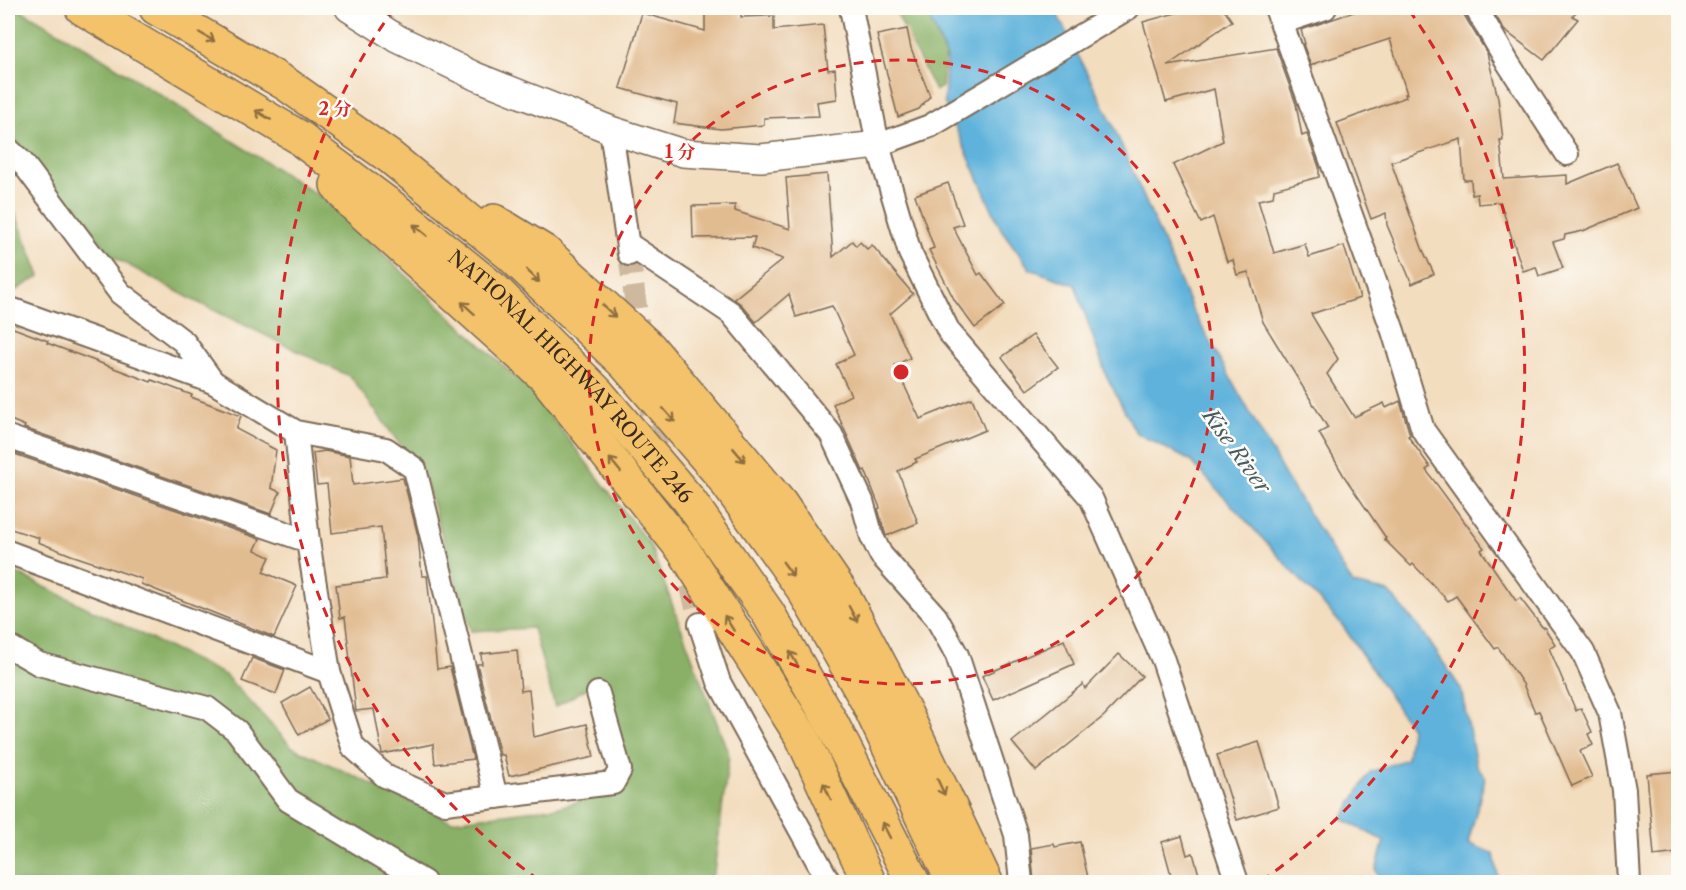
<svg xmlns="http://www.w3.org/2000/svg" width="1686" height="890" font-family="'Libre Caslon Text','Noto Serif JP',serif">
  <rect width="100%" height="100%" fill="#fdfcf7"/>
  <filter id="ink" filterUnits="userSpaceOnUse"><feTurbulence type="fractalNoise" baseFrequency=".0167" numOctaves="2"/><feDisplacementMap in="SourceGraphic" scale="12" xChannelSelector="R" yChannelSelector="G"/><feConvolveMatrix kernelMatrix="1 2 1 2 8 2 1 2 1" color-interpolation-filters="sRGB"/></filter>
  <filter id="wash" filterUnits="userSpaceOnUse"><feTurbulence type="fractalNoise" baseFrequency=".008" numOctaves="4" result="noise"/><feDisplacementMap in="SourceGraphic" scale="24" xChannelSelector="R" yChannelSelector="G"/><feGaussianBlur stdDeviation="1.35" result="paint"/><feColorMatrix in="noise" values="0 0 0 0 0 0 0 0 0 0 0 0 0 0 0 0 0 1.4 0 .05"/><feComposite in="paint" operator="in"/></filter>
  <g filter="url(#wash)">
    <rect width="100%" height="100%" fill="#f3ddbf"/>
    <g fill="#89b066" stroke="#626d42" stroke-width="1.5">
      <path d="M 8,8 L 17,8 L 88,49 L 324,199 L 533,393 L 650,545 L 729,755 L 714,872 L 709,882 L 8,882 L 8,569 L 225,675 L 292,747 L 451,821 L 559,807 L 625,789 L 590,686 L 555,707 L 533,628 L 471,631 L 425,479 L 351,377 L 195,301 L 113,257 L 8,131 Z"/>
      <path d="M 894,8 L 925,8 L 945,55 L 942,87 L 935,91 Z"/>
      <path d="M 8,195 L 40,276 L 8,295 Z"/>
    </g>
    <path fill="#5fb2db" stroke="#4d6e7c" stroke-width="1.5" d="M 925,8 L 1054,8 L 1108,114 L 1193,311 L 1286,477 L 1353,584 L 1389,592 L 1423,632 L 1461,689 L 1476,765 L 1485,778 L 1468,843 L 1494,854 L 1499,882 L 1380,882 L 1376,870 L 1384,841 L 1342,819 L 1370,772 L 1407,759 L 1411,728 L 1343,626 L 1191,461 L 1136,433 L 1106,375 L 1075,285 L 1030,269 L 1001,229 L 944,102 L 947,58 Z"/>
    <g id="blocks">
      <g fill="#e2bc91">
        <path d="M 705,8 L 741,8 L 741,17 L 774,16 L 774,30 L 823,25 L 828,70 L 835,69 L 837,99 L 817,102 L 819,116 L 764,118 L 764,125 L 721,129 L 674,123 L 677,104 L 620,88 L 642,13 L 705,31 Z"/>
        <path d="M 1194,8 L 1223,8 L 1232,21 L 1167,66 L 1276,48 L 1296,104 L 1302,136 L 1307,134 L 1319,167 L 1319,177 L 1274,189 L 1273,197 L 1258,200 L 1274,253 L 1305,244 L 1309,257 L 1344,246 L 1360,298 L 1311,314 L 1338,359 L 1327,374 L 1354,417 L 1384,403 L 1386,408 L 1400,401 L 1410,435 L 1408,436 L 1430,467 L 1426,470 L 1484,548 L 1481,550 L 1516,601 L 1520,598 L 1543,628 L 1544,627 L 1555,644 L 1549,648 L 1576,711 L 1581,708 L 1592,732 L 1588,734 L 1593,745 L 1580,751 L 1592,777 L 1572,786 L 1539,711 L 1535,712 L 1523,684 L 1498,647 L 1495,649 L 1456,596 L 1448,601 L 1413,564 L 1411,566 L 1384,539 L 1386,538 L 1344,476 L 1319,433 L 1328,428 L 1263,322 L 1248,272 L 1237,275 L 1233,260 L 1227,262 L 1213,217 L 1201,223 L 1173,165 L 1223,141 L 1214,89 L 1166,102 L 1143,22 Z"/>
        <path d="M 1365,8 L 1463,8 L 1464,15 L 1487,53 L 1498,98 L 1503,140 L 1500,140 L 1504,179 L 1567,175 L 1567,184 L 1617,163 L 1637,208 L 1583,231 L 1565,235 L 1564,239 L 1553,242 L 1563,268 L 1539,276 L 1536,267 L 1523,271 L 1500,202 L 1478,204 L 1477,194 L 1472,195 L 1471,180 L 1464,180 L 1461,139 L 1391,162 L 1422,248 L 1434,274 L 1412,284 L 1387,225 L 1386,213 L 1371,219 L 1337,123 L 1406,97 L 1405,94 L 1407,94 L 1390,39 L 1316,63 L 1311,66 L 1303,44 L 1305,44 L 1301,30 Z"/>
        <path d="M 1491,8 L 1580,8 L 1572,16 L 1578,19 L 1544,60 L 1504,30 Z"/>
        <path d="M 907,29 L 911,48 L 930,96 L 919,109 L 898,117 L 877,35 Z"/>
        <path d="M 827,174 L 833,257 L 852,241 L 856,246 L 860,242 L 867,249 L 872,245 L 913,294 L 890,314 L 910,358 L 895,365 L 920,419 L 972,398 L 985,430 L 915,459 L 917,462 L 898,471 L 918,523 L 886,536 L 878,509 L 880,508 L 865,470 L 863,471 L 833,404 L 851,395 L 836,364 L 854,355 L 832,306 L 796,317 L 789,294 L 756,322 L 741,304 L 734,299 L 783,259 L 752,248 L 755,237 L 693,238 L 692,206 L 735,205 L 735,211 L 790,229 L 786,178 Z"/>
        <path d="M 948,183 L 963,224 L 953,227 L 978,275 L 981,273 L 1005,305 L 975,328 L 955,301 L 929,250 L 934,248 L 915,195 Z"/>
        <path d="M 8,326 L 48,341 L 47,343 L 151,382 L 152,380 L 192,395 L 191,397 L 241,416 L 236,429 L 276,450 L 271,488 L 280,492 L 271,514 L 24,428 L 25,426 L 8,419 Z"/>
        <path d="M 1033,335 L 1058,367 L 1027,390 L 1002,357 Z"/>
        <path d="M 325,451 L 350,456 L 353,485 L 403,478 L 418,536 L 422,576 L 427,576 L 437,669 L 450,667 L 473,759 L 435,764 L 433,744 L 382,754 L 374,709 L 356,711 L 345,617 L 340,618 L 336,585 L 386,579 L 381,527 L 332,533 L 327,484 L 317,485 L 313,453 Z"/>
        <path d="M 12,453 L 260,539 L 255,550 L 270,557 L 263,572 L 297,586 L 274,637 L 141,584 L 142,579 L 71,555 L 38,542 L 39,538 L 8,528 L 8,463 Z"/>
        <path d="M 1064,640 L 1074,664 L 993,700 L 982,676 Z"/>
        <path d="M 517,650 L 521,691 L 529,690 L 534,737 L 587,724 L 594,757 L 509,776 L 504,755 L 500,755 L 477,664 L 482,664 L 481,654 Z"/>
        <path d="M 1119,654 L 1142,676 L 1104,716 L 1036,771 L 1012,742 L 1083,684 L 1085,689 Z"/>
        <path d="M 252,658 L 285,670 L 276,694 L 242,681 Z"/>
        <path d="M 310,687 L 328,719 L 299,735 L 282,703 Z"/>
        <path d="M 1259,742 L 1279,807 L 1237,820 L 1217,755 Z"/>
        <path d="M 1678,771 L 1678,853 L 1654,856 L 1647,774 Z"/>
        <path d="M 1182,836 L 1187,855 L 1193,853 L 1201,882 L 1173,882 L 1162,842 Z"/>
        <path d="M 1080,842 L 1089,882 L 1034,882 L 1031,848 L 1054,844 L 1055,847 Z"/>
      </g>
    </g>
  </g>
  <g filter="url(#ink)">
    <use href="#blocks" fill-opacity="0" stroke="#7b6956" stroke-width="1.5"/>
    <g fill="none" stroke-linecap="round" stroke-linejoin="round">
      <g stroke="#ceb99f" stroke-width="22" stroke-dasharray="22 11" stroke-linecap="butt">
        <path d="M 629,254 L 641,344"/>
        <path d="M 648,392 L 654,433 L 700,624"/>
      </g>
      <g stroke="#7b6956" stroke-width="26">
        <g id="minor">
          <path d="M 851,8 L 878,145 L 910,253 L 949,332 L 1091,498 L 1163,660 L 1237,882"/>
          <path d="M 1276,8 L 1393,331 L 1423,430 L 1583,652 L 1610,713 L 1624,790 L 1629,882"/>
          <path d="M 1476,8 L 1508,63 L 1567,154"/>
          <path d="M 1283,22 L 1325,8"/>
          <path d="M 611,130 L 629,254"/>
          <path d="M 878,145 L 930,126 L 1128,8"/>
          <path d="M 8,149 L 22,162 L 120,293 L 184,342 L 213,382 L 296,432 L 386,449 L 415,469 L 496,797"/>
          <path d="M 628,244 L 731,313 L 831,434 L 862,501 L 872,537 L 881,555 L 936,617 L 957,655 L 1016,835 L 1021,882"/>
          <path d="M 8,308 L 213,382"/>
          <path d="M 296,432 L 308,541 L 329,672 L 353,747 L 385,776 L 445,803 L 613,783 L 620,770 L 598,693"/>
          <path d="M 8,437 L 308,541"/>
          <path d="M 8,552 L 329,672"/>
          <path d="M 700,624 L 719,682 L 829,882"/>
          <path d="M 8,646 L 39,664 L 207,708 L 237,731 L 288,800 L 424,882"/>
        </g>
      </g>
      <g stroke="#7b6956" stroke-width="30">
        <path id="tertiary" d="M 349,8 L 398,39 L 475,76 L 611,130 L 683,153 L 761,158 L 878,145"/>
      </g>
      <g stroke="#7b6956" stroke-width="36">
        <g id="trunk">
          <path id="s1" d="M 82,8 L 302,139 L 304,142 L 397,211 L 494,289 L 597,392 L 689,500 L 768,613 L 831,722 L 913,882"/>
          <path d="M 156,8 L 286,84 L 390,157 L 512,256 L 625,364 L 721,475 L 803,589 L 867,701 L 953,882"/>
          <path d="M 337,185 L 352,203 L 545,377 L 684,551 L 802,737 L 869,882"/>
          <path d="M 494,221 L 545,252 L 650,348 L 780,503 L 843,595 L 904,710 L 986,882"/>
        </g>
      </g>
      <use href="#minor" stroke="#fff" stroke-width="22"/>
      <use href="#tertiary" stroke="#fff" stroke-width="27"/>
      <use href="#trunk" stroke="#f3c26a" stroke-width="33"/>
    </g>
    <defs><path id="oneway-shaft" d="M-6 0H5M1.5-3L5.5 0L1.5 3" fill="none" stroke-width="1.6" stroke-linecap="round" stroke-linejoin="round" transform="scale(1.5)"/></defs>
    <g stroke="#8e6e40">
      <use href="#oneway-shaft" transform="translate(207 37) rotate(30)"/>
      <use href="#oneway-shaft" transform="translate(263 115) rotate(-149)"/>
      <use href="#oneway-shaft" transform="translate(420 230) rotate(-141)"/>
      <use href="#oneway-shaft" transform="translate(533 276) rotate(44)"/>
      <use href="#oneway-shaft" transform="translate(468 308) rotate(-138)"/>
      <use href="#oneway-shaft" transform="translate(609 311) rotate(43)"/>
      <use href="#oneway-shaft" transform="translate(669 415) rotate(49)"/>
      <use href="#oneway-shaft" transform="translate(739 455) rotate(50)"/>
      <use href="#oneway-shaft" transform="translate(615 465) rotate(-129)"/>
      <use href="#oneway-shaft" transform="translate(788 569) rotate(54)"/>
      <use href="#oneway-shaft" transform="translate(853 614) rotate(62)"/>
      <use href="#oneway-shaft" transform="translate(729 623) rotate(-122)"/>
      <use href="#oneway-shaft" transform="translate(794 659) rotate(-120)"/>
      <use href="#oneway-shaft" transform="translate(941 787) rotate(65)"/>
      <use href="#oneway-shaft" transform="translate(827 791) rotate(-115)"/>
      <use href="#oneway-shaft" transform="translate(886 830) rotate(-117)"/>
    </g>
  </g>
  <g fill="none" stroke="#d62828" stroke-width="3" stroke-dasharray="10 8">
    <circle cx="901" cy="372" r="312"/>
    <path d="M539 880A624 624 0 0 1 393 10M1409 10A624 624 0 0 1 1263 880"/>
  </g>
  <g text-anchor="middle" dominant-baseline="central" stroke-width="5" stroke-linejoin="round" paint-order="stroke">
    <g font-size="20" fill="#3b2a1e" stroke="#fdfcf7">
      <text stroke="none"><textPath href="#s1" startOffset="616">NATIONAL HIGHWAY ROUTE 246</textPath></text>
    </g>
    <g font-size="21" font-style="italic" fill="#485a60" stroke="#fdfcf7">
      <text transform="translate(1237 451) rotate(54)">Kise River</text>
    </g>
  </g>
  <circle cx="901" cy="372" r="9" fill="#d62828" stroke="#fdfcf7" stroke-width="3"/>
  <g font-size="18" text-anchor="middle" font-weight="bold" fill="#d62828" stroke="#fdfcf7" stroke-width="5" stroke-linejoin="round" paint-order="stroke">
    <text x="335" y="115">2 分</text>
    <text x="680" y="158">1 分</text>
  </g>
  <rect width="1686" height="890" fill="none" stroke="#fdfcf7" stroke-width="30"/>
</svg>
